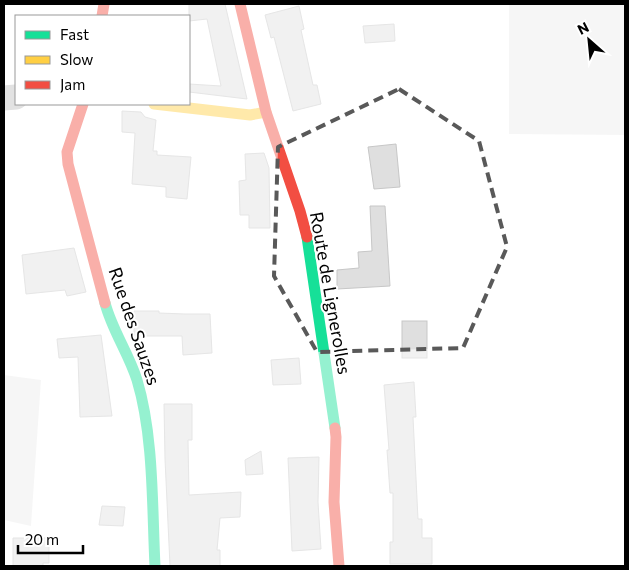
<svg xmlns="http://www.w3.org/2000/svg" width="629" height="570" font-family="Commissioner,sans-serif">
  <rect width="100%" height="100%" fill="#fff"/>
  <g fill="#ececec">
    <path d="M 509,4 L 625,4 L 625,135 L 509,134 Z"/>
    <path d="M 4,375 L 41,380 L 31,526 L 4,520 Z"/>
  </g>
  <g fill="#dfdfdf" stroke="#c7c7c7">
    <path d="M 189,4 L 225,4 L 247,99 L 189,92 L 189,84 L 221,86 L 207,19 L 189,21 Z"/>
    <path d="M 299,6 L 304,29 L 301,30 L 313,85 L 317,85 L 321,104 L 293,111 L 274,37 L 271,38 L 265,15 Z"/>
    <path d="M 394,24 L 395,41 L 365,43 L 363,26 Z"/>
    <path d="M 122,111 L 141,112 L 145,117 L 156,120 L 153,151 L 157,151 L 157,155 L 191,157 L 187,199 L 166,197 L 166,187 L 132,184 L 135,133 L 122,132 Z"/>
    <path d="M 396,144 L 400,187 L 374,189 L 368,147 Z"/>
    <path d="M 264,153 L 269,168 L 270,228 L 249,228 L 249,215 L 240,215 L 239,181 L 246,180 L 245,154 Z"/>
    <path d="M 370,206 L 385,206 L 390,286 L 337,289 L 337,270 L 359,268 L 358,252 L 372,251 Z"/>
    <path d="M 74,248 L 86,292 L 67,296 L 65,290 L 26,294 L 22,255 Z"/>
    <path d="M 134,311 L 159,311 L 159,313 L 185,314 L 210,314 L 212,353 L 183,355 L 182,336 L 135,336 L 134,332 Z"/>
    <rect x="402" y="321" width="25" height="37"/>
    <path d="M 101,335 L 112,416 L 80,417 L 78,357 L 59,358 L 57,339 Z"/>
    <path d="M 299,358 L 301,384 L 273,385 L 271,360 Z"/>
    <path d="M 414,382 L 416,417 L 413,417 L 418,519 L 422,519 L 422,538 L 432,538 L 432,564 L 390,564 L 390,542 L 393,542 L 393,493 L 390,493 L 387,450 L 389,450 L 384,385 Z"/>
    <path d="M 164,404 L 192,404 L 192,440 L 188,440 L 189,495 L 241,492 L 240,517 L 220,518 L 217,550 L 220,550 L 220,566 L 170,566 L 165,459 Z"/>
    <path d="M 261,451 L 263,474 L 246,475 L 245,460 Z"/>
    <path d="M 319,457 L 318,502 L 321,549 L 292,551 L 288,458 Z"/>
    <path d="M 102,506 L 125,507 L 123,526 L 99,525 Z"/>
    <path d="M 13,538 L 49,538 L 49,563 L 43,563 L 43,566 L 13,566 Z"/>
  </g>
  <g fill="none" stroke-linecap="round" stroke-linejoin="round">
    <path stroke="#bebebe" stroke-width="25" d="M 4,98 L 16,97"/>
    <g stroke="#16e098" stroke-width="11">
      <path d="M 307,237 L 335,428"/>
      <path d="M 105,303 C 112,330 129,354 137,380 C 154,436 152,508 155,566"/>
    </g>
    <path stroke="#ffcf43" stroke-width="11" d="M 154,104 L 250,115 L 266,112"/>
    <g stroke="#f24e42" stroke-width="11">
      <path d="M 240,4 L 266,112 L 300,211 L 307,237"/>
      <path d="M 102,16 L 104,4"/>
      <path d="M 83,104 L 67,152 L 68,164 L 105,303"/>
      <path d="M 335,428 L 336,437 L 334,502 L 339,566"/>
    </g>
  </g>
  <path d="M0 0H629V570H0ZM 399,89 L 479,141 L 507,247 L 463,348 L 317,352 L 274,276 L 278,147 Z" fill="#fff" fill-opacity=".55" fill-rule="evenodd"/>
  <path fill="none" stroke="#595959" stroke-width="4" stroke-dasharray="10 6" stroke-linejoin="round" d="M 399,89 L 479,141 L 507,247 L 463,348 L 317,352 L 274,276 L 278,147 Z"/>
  <g text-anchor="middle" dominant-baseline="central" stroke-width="4" stroke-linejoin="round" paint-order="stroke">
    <g font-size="18" fill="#000" stroke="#fff">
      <text transform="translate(331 293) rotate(80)">Route de Lignerolles</text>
      <text transform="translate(135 326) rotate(71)">Rue des Sauzes</text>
    </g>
  </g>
  <rect width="629" height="570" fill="none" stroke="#000000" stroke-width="10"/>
  <rect x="15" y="15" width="175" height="90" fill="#ffffff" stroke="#999999"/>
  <rect x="25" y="31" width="25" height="8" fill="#16e098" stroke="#999999"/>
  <text x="60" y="40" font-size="15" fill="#000000">Fast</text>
  <rect x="25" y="56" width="25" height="8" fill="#ffcf43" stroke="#999999"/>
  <text x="60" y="65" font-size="15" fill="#000000">Slow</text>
  <rect x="25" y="81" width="25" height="8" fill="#f24e42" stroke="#999999"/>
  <text x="60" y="90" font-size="15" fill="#000000">Jam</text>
  <g transform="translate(589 40) rotate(333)" stroke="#ffffff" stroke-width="4" paint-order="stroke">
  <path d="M0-4L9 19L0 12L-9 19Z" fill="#000000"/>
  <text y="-8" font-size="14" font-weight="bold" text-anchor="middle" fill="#000000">N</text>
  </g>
  <path d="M18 545v8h65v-8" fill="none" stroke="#000000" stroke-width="2.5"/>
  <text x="25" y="545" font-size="15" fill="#000000" stroke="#ffffff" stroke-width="4" paint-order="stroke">20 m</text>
</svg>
